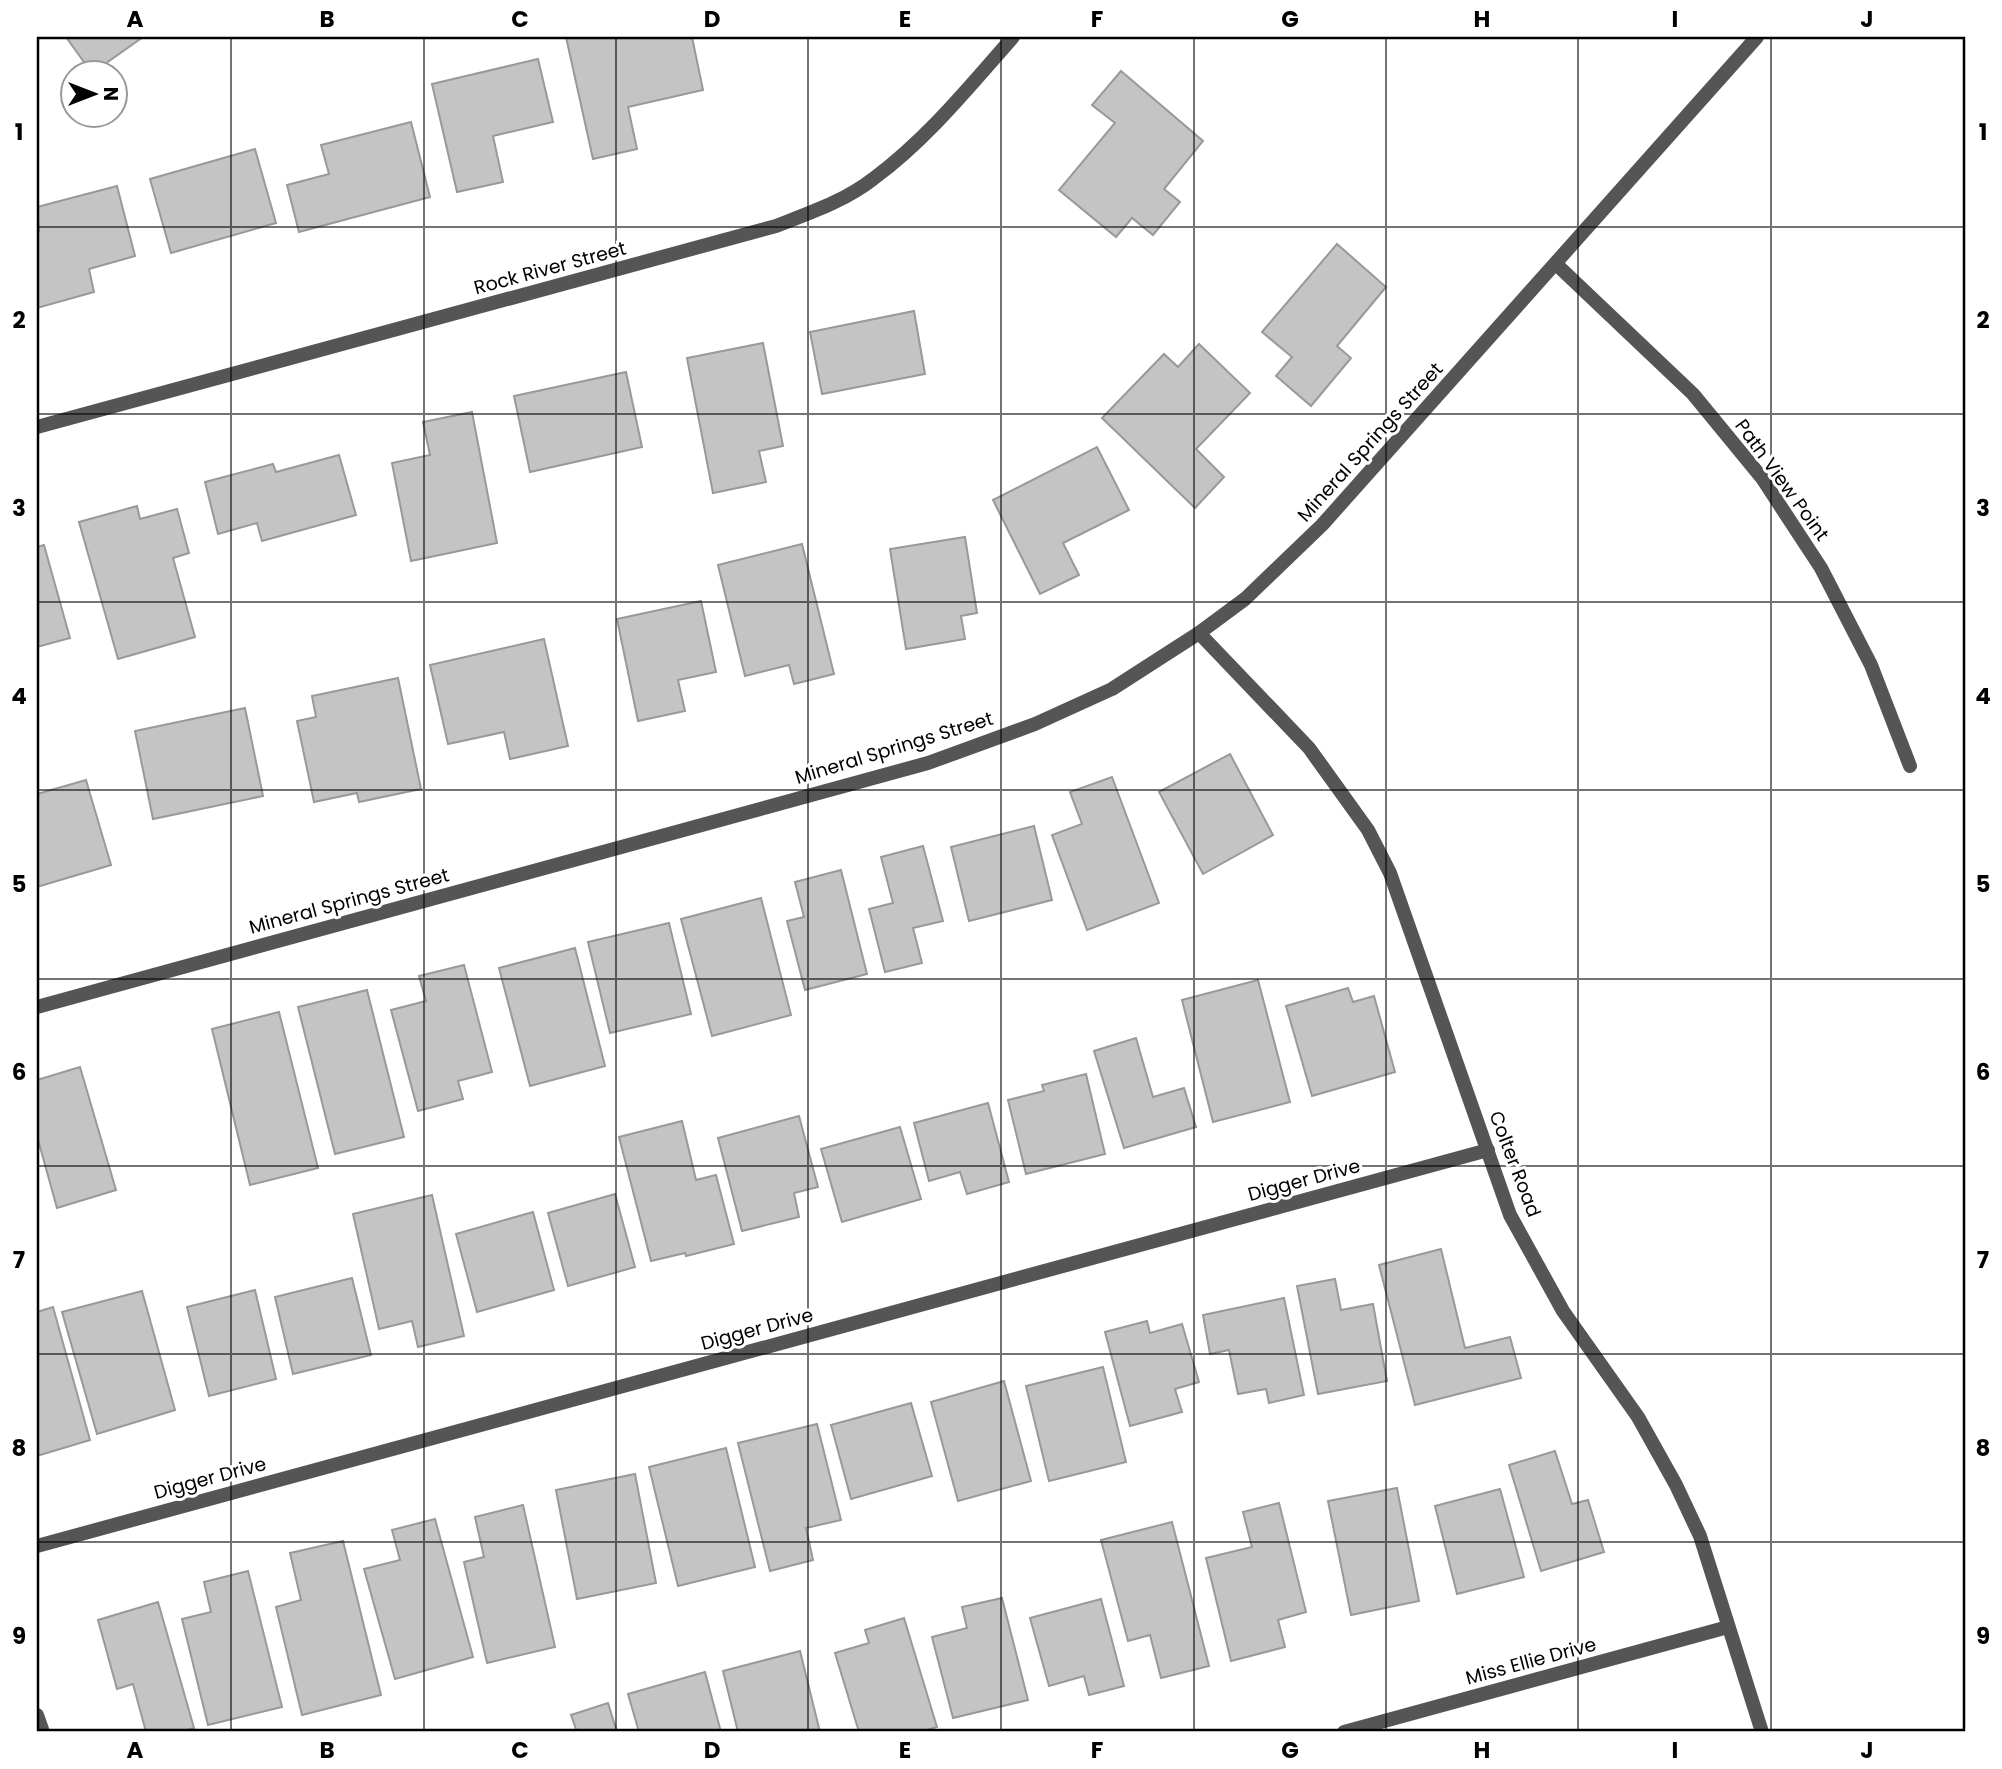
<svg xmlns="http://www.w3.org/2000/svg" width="2002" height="1769" font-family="Poppins,sans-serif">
  <rect width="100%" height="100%" fill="#fff"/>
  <g fill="#c4c4c4" stroke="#999" stroke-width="2">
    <path d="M 66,37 L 143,37 L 92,73 Z"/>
    <path d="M 566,37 L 692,37 L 703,90 L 628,107 L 637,149 L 593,159 Z"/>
    <path d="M 538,59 L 553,122 L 493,136 L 503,182 L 457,192 L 432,84 Z"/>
    <path d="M 1121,71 L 1203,141 L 1164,189 L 1180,202 L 1153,235 L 1132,218 L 1116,237 L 1059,190 L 1115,123 L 1092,105 Z"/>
    <path d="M 411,122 L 430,197 L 299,232 L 287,185 L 329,174 L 321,145 Z"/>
    <path d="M 255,149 L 276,223 L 171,253 L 150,179 Z"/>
    <path d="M 117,186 L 135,256 L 89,269 L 94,292 L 37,308 L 37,232 L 39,231 L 37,207 Z"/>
    <path d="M 1337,244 L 1386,287 L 1337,346 L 1351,358 L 1311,406 L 1276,376 L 1292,357 L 1262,332 Z"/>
    <path d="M 914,311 L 925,374 L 822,394 L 810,332 Z"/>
    <path d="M 763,343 L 783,446 L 759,451 L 766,482 L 713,493 L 687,358 Z"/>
    <path d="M 1199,344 L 1250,393 L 1196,449 L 1224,477 L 1195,508 L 1102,418 L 1164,354 L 1178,367 Z"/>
    <path d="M 626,372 L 642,447 L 530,472 L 514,396 Z"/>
    <path d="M 472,412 L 497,543 L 411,561 L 392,463 L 430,455 L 423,422 Z"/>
    <path d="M 1097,447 L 1129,510 L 1063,543 L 1079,575 L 1040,594 L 993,500 Z"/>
    <path d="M 339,455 L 356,515 L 262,541 L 257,523 L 218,534 L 205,482 L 273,464 L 276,472 Z"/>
    <path d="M 137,506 L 140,519 L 177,509 L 189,553 L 173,558 L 195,637 L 118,659 L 79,522 Z"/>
    <path d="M 965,537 L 977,613 L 961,616 L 965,639 L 906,649 L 890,549 Z"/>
    <path d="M 802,544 L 834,674 L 794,684 L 789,665 L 745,676 L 718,565 Z"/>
    <path d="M 44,545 L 70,638 L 37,647 L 37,547 Z"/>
    <path d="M 701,601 L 716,672 L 678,680 L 685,711 L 638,721 L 617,619 Z"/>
    <path d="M 544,639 L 568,746 L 510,759 L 504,732 L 448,744 L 430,665 Z"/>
    <path d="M 398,678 L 421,789 L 359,802 L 357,793 L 314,802 L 297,721 L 316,717 L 312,696 Z"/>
    <path d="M 245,708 L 263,796 L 153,819 L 135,731 Z"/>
    <path d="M 1230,754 L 1273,835 L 1203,874 L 1159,792 Z"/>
    <path d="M 1112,777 L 1159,903 L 1087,930 L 1052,835 L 1082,824 L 1070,792 Z"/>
    <path d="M 86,780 L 111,865 L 37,887 L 37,794 Z"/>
    <path d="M 1034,826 L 1052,900 L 969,921 L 951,847 Z"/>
    <path d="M 923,846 L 943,921 L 913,928 L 922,963 L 885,972 L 869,909 L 893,903 L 881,857 Z"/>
    <path d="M 841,870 L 867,974 L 805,990 L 787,921 L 804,917 L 795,882 Z"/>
    <path d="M 761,898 L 791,1015 L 712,1036 L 681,919 Z"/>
    <path d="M 669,923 L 691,1014 L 610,1033 L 588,942 Z"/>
    <path d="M 575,948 L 605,1066 L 530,1086 L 499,968 Z"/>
    <path d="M 464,965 L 492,1072 L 458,1081 L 463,1099 L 418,1111 L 391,1010 L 426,1001 L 419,976 Z"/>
    <path d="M 1258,980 L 1290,1102 L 1213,1122 L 1182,1000 Z"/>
    <path d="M 1348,988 L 1353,1002 L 1374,996 L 1395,1072 L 1312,1096 L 1286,1006 Z"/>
    <path d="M 367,990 L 404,1137 L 335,1154 L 298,1007 Z"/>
    <path d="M 279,1012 L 318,1168 L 250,1185 L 212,1029 Z"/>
    <path d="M 1136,1038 L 1153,1097 L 1184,1088 L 1196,1127 L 1124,1148 L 1094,1051 Z"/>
    <path d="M 80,1067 L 116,1190 L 57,1208 L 37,1136 L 37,1080 Z"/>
    <path d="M 1086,1074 L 1105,1154 L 1026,1174 L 1008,1100 L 1044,1091 L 1042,1085 Z"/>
    <path d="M 988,1103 L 1009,1182 L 967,1194 L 960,1172 L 929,1181 L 914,1123 Z"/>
    <path d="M 799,1116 L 818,1187 L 794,1193 L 799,1217 L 742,1231 L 718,1138 Z"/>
    <path d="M 682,1121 L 696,1180 L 716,1175 L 734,1244 L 686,1256 L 685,1253 L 651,1261 L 619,1137 Z"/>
    <path d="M 900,1127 L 921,1199 L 842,1222 L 821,1149 Z"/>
    <path d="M 615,1194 L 635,1267 L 568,1286 L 548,1213 Z"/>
    <path d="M 432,1195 L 464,1336 L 418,1347 L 412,1321 L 379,1329 L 353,1214 Z"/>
    <path d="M 533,1212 L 554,1290 L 477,1312 L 456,1234 Z"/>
    <path d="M 1441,1249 L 1465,1348 L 1510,1337 L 1521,1378 L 1415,1405 L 1379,1265 Z"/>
    <path d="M 352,1278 L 371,1355 L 293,1374 L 275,1297 Z"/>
    <path d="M 1335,1279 L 1341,1310 L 1373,1304 L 1387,1381 L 1318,1394 L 1297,1286 Z"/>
    <path d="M 255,1290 L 276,1379 L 209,1396 L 187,1307 Z"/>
    <path d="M 142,1291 L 175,1410 L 97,1434 L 62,1312 Z"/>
    <path d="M 1284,1298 L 1304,1395 L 1269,1403 L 1266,1389 L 1238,1394 L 1229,1350 L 1210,1354 L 1203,1315 Z"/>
    <path d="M 53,1307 L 90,1440 L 37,1456 L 37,1312 Z"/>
    <path d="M 1147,1321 L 1150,1333 L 1182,1324 L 1199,1382 L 1175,1389 L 1182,1412 L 1130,1426 L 1105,1332 Z"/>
    <path d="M 1103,1367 L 1126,1462 L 1049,1481 L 1026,1386 Z"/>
    <path d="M 1004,1381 L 1031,1481 L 958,1501 L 931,1402 Z"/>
    <path d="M 911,1403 L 932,1476 L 851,1499 L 831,1425 Z"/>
    <path d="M 817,1424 L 841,1520 L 806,1528 L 813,1560 L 770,1571 L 738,1443 Z"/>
    <path d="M 726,1448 L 755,1567 L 678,1586 L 649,1467 Z"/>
    <path d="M 1555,1451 L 1572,1504 L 1588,1500 L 1604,1552 L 1541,1571 L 1509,1465 Z"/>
    <path d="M 635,1474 L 656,1583 L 577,1599 L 556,1490 Z"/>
    <path d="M 1397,1488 L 1419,1601 L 1351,1615 L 1328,1501 Z"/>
    <path d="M 1500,1489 L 1524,1577 L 1457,1594 L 1435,1506 Z"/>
    <path d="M 1279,1503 L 1306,1612 L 1278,1620 L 1285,1647 L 1231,1661 L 1206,1558 L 1252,1547 L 1243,1512 Z"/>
    <path d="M 523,1505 L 555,1647 L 487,1663 L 464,1562 L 484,1557 L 475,1517 Z"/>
    <path d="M 435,1519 L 473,1657 L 395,1679 L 364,1569 L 400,1560 L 392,1530 Z"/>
    <path d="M 1172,1522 L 1209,1666 L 1161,1678 L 1150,1635 L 1128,1641 L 1101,1540 Z"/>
    <path d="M 343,1541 L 381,1695 L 302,1715 L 276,1607 L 301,1600 L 290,1553 Z"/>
    <path d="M 248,1571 L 282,1707 L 208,1725 L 182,1619 L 211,1612 L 204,1582 Z"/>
    <path d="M 1002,1598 L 1028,1700 L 953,1718 L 932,1637 L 967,1628 L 962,1607 Z"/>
    <path d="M 1101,1599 L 1124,1686 L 1089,1695 L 1084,1676 L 1049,1686 L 1030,1618 Z"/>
    <path d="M 158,1602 L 194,1728 L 179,1732 L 146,1732 L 133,1684 L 117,1689 L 98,1620 Z"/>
    <path d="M 904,1618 L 937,1727 L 919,1732 L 859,1732 L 835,1653 L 869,1643 L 865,1630 Z"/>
    <path d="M 800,1651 L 820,1732 L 738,1732 L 723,1671 Z"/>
    <path d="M 705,1672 L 721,1732 L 639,1732 L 628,1694 Z"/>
    <path d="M 608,1703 L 617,1732 L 577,1732 L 571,1715 Z"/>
  </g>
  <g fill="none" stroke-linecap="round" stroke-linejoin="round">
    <g stroke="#555" stroke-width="14">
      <path d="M 1556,264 L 1693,394 L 1762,478 L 1821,568 L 1871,665 L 1910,766"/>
      <path d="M 37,427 L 776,226 C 809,213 845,201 873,179 C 927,139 969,87 1013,37"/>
      <path d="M 1199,633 L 1309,748 L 1368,830 L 1390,873 L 1510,1215 L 1563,1311 L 1638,1417 L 1676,1485 L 1700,1536 L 1762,1732"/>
      <path d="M 37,1007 L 928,763 L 1035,724 L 1112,689 L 1199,633 L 1245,599 L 1322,525 L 1757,37"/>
      <path d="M 37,1546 L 1488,1150"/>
      <path d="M 37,1715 L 43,1732"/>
      <path d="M 1344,1732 L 1728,1627"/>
    </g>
  </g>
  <path fill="none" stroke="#000" stroke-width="2" stroke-opacity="0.55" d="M 231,37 L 231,1732M 424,37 L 424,1732M 616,37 L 616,1732M 808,37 L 808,1732M 1001,37 L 1001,1732M 1194,37 L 1194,1732M 1386,37 L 1386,1732M 1578,37 L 1578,1732M 1771,37 L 1771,1732M 37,227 L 1965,227M 37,414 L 1965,414M 37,602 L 1965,602M 37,790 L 1965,790M 37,979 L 1965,979M 37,1166 L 1965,1166M 37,1354 L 1965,1354M 37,1542 L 1965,1542"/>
  <g text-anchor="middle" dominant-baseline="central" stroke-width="6" stroke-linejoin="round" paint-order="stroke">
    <g font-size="19" fill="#000" stroke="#fff">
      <text transform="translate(550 268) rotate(-15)">Rock River Street</text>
      <text transform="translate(1370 442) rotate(-48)">Mineral Springs Street</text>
      <text transform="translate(1782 480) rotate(54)">Path View Point</text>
      <text transform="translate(894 748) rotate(-17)">Mineral Springs Street</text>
      <text transform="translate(349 901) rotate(-15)">Mineral Springs Street</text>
      <text transform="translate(1515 1164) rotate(69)">Colter Road</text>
      <text transform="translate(1304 1180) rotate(-15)">Digger Drive</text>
      <text transform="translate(757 1329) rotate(-15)">Digger Drive</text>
      <text transform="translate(210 1478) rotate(-15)">Digger Drive</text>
      <text transform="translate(1531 1661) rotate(-15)">Miss Ellie Drive</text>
    </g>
  </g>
  <rect width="2002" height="1769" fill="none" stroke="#ffffff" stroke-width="77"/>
  <g transform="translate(94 94) rotate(90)"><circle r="33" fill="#ffffff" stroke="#999999" stroke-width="2"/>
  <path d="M0-5L12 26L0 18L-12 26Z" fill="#000000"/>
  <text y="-10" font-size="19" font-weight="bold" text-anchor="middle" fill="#000000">N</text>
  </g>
  <rect x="38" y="38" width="1926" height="1692" fill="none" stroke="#000" stroke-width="2.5"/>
  <g font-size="23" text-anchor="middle" font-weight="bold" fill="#000">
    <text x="135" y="27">A</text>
    <text x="327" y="27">B</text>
    <text x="520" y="27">C</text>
    <text x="712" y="27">D</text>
    <text x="905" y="27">E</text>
    <text x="1097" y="27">F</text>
    <text x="1290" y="27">G</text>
    <text x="1482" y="27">H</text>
    <text x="1675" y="27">I</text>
    <text x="1867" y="27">J</text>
    <text x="19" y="140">1</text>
    <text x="1983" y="140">1</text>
    <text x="19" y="328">2</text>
    <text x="1983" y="328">2</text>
    <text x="19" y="516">3</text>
    <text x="1983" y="516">3</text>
    <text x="19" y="704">4</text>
    <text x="1983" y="704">4</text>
    <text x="19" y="892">5</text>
    <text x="1983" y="892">5</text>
    <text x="19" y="1080">6</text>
    <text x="1983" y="1080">6</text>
    <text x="19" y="1268">7</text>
    <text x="1983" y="1268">7</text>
    <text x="19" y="1456">8</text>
    <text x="1983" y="1456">8</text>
    <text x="19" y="1644">9</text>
    <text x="1983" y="1644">9</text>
    <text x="135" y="1758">A</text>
    <text x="327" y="1758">B</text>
    <text x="520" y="1758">C</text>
    <text x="712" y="1758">D</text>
    <text x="905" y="1758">E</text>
    <text x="1097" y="1758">F</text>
    <text x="1290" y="1758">G</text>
    <text x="1482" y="1758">H</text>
    <text x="1675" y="1758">I</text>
    <text x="1867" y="1758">J</text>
  </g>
</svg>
